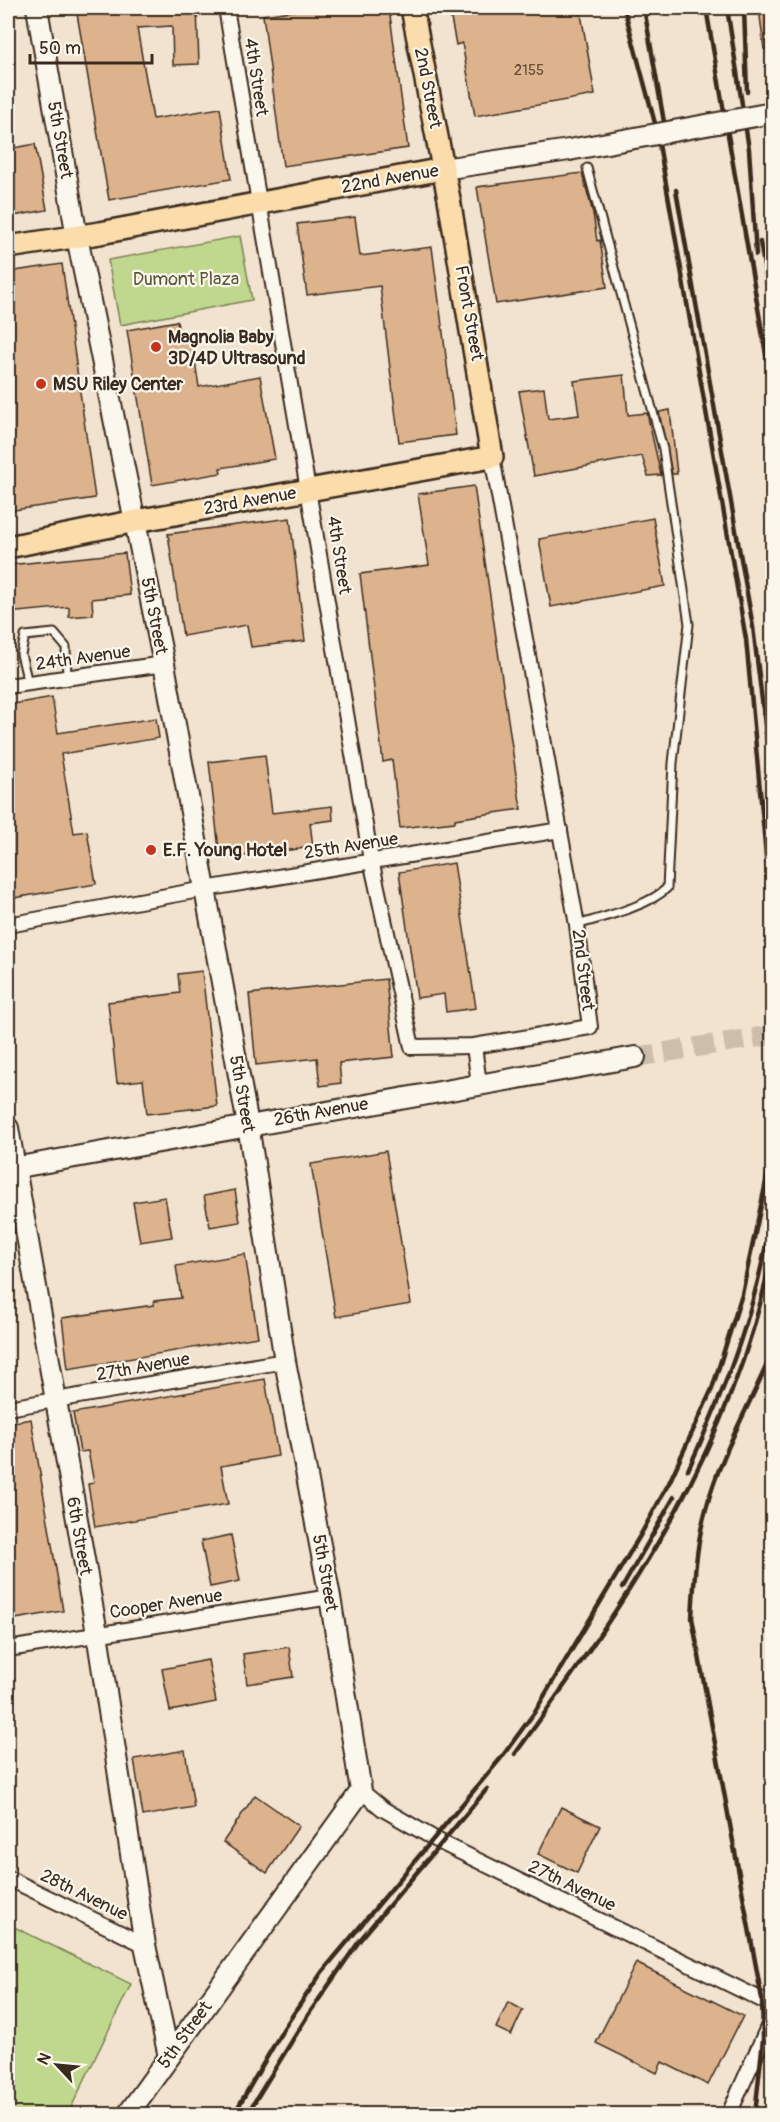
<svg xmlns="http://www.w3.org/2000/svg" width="780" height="2122" font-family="Pangolin,sans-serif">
  <rect width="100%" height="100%" fill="#f2e3d0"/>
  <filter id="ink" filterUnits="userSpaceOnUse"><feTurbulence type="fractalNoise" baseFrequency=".0167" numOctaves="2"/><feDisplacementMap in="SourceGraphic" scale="12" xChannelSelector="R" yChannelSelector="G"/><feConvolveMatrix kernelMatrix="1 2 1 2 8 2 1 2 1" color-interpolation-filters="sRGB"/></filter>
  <g filter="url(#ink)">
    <g fill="#bfd88e" stroke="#7d8156" stroke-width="1.5">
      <path d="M 240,236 L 252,300 L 120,325 L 108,260 Z"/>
      <path d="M 8,1924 L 131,1984 L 68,2114 L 8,2114 Z"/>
    </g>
    <g fill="#dcb38d" stroke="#3b2a1e" stroke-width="1.5">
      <path d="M 76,8 L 197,8 L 199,64 L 173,65 L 172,26 L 137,28 L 153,119 L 220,108 L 231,179 L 109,200 Z"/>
      <path d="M 314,8 L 389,8 L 408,148 L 283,166 L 263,15 Z"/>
      <path d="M 449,8 L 580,8 L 595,95 L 475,116 L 462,43 L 456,45 Z"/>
      <path d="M 759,8 L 772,8 L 772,49 L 764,49 Z"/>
      <path d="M 35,144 L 47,210 L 8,217 L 8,149 Z"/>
      <path d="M 582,173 L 593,213 L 597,241 L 600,240 L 607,287 L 496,304 L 477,187 Z"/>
      <path d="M 355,217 L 360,256 L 432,247 L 456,435 L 399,442 L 380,286 L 307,295 L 297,224 Z"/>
      <path d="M 62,264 L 95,498 L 8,511 L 8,272 Z"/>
      <path d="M 177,321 L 179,336 L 191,335 L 199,387 L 260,376 L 275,459 L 220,468 L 221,473 L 152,485 L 127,330 Z"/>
      <path d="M 624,375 L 628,415 L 647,413 L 661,475 L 648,476 L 642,456 L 534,476 L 519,391 L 544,388 L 548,419 L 579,415 L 574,381 Z"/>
      <path d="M 670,410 L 677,474 L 672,474 L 659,412 Z"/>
      <path d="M 474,486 L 521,809 L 455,819 L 455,822 L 400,828 L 392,760 L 383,762 L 360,574 L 429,565 L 418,494 Z"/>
      <path d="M 290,518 L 305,641 L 251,647 L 247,625 L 183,636 L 168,534 Z"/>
      <path d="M 653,518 L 665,586 L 551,607 L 539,539 Z"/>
      <path d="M 125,553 L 130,595 L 92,599 L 93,615 L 69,617 L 69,607 L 8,613 L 8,565 Z"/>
      <path d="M 52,697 L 58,733 L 156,718 L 159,738 L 61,754 L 74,833 L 87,831 L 96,884 L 8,899 L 8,705 Z"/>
      <path d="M 265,755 L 272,813 L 332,806 L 333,820 L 310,823 L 313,847 L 220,859 L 209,762 Z"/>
      <path d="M 454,863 L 476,1008 L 446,1012 L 444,994 L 417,998 L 399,872 Z"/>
      <path d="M 202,971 L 217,1106 L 147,1114 L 143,1080 L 117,1083 L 108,1002 L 180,993 L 178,974 Z"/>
      <path d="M 386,979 L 394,1057 L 339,1063 L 341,1083 L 320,1086 L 317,1058 L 256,1065 L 249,994 Z"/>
      <path d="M 386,1151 L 411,1304 L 336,1317 L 311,1164 Z"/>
      <path d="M 235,1190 L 240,1222 L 210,1227 L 204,1196 Z"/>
      <path d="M 165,1197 L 172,1237 L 140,1242 L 133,1202 Z"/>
      <path d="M 245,1254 L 258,1337 L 68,1369 L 62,1318 L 154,1305 L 154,1301 L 181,1298 L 176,1266 Z"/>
      <path d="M 265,1379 L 278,1456 L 221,1466 L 228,1504 L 95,1527 L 88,1484 L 94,1483 L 88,1451 L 80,1452 L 73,1413 Z"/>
      <path d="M 31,1419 L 63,1611 L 9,1620 L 8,1423 Z"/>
      <path d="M 231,1535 L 240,1581 L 210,1587 L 201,1541 Z"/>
      <path d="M 289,1647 L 293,1677 L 247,1684 L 243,1654 Z"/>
      <path d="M 208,1660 L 216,1702 L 170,1711 L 162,1669 Z"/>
      <path d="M 185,1750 L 194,1807 L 143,1816 L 134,1759 Z"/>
      <path d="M 255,1795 L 299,1826 L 267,1873 L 223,1842 Z"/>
      <path d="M 561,1807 L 600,1826 L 577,1873 L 538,1854 Z"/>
      <path d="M 636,1963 L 743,2016 L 708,2085 L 662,2062 L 657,2073 L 596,2043 Z"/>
      <path d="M 508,2002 L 523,2010 L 511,2035 L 496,2028 Z"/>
    </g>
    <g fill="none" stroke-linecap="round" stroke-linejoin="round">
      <path stroke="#cdbeac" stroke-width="20" stroke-dasharray="20 10" stroke-linecap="butt" d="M 635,1057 L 772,1035"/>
      <g stroke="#3b2a1e" stroke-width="11">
        <g id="lane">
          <path d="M 771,184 L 772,189"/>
          <path d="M 28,683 L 21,654 L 25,636 L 54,633 L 66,647 L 67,678"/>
          <path d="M 577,925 C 603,917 649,906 667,888 L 673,763 L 689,624 L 663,449 L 587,168"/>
        </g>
      </g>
      <g stroke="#3b2a1e" stroke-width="18">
        <g id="street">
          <path d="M 226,8 L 371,860 L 412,1047 L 474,1046 L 590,1027 L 577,925 L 492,457"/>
          <path d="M 8,686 L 164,664"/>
          <path d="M 8,925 L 205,889 L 560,830"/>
          <path d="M 474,1046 L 479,1084"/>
          <path d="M 8,1408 L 285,1361"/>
          <path d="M 8,1649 L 330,1597"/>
          <path d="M 361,1791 L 383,1809 L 442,1843 L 772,2005"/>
          <path d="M 8,1878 L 145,1945"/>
          <path d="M 729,2114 L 772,2018"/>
        </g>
      </g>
      <g stroke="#3b2a1e" stroke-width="24">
        <g id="secondary">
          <path d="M 37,8 L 77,237 L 164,664 L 248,1125 L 285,1361 L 330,1597 L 361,1791 L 128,2114"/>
          <path d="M 443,169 L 569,150"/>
          <path d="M 8,1128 L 97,1633 L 145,1945 L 169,2057"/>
          <path d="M 8,1169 L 635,1057"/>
        </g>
      </g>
      <g stroke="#3b2a1e" stroke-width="26">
        <g id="primary">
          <path d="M 8,247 L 100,233 L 443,169"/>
          <path d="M 8,547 L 136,521 L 492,457 L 449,199 L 412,8"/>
        </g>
      </g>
      <use href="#lane" stroke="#fbf7ec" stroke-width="7"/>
      <use href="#street" stroke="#fbf7ec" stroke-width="14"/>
      <use href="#secondary" stroke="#fbf7ec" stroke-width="20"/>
      <use href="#primary" stroke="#fbddab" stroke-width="21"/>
      <g stroke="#3b2a1e" stroke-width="4.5">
        <path d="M 624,8 L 656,127 L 746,639 L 772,920"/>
        <path d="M 644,8 L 667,139"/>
        <path d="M 706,8 L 772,389"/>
        <path d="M 727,8 L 749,149 L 756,255"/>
        <path d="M 744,8 L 747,92"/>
        <path d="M 676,190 L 753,627 L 772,782"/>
        <path d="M 760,242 L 772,313"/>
        <path d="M 688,1470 C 726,1388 760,1299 772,1208"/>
        <path d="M 622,1588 L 674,1497"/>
        <path d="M 515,1754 C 629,1598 735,1446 772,1252"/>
        <path d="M 234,2114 L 284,2028 L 322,1972 L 501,1758 L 534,1713 L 641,1534 L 669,1483 L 712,1389 L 742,1294 L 772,1154"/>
        <path d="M 247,2114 L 308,2015 L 360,1940 L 487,1789"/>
        <path d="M 755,2114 L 763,2039 L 762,1999 L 692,1618 C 694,1582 696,1545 706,1509 C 720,1455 750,1405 772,1353"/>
      </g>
      <g stroke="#3b2a1e" stroke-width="24" stroke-linecap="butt">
        <path id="secondary-bridge" d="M 569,150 L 772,113"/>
      </g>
      <use href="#secondary-bridge" stroke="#fbf7ec" stroke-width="20"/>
    </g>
  </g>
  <g fill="#c8321e" stroke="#fbf7ec" stroke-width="2">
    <circle cx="156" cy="347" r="6"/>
    <circle cx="41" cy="384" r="6"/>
    <circle cx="151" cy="850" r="6"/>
  </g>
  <g text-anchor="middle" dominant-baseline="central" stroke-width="4.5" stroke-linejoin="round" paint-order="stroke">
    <g font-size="15" fill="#634c3a">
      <text x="529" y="70">2155</text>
    </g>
    <g font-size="18" fill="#3b2a1e" stroke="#fbf7ec">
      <text transform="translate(256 77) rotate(81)">4th Street</text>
      <text transform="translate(428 88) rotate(79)">2nd Street</text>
      <text transform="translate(60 140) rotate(80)">5th Street</text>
      <text transform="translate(390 179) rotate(-10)">22nd Avenue</text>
      <text transform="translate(469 313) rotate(80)">Front Street</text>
      <text transform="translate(250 501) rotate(-10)">23rd Avenue</text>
      <text transform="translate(339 555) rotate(81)">4th Street</text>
      <text transform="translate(154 616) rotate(79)">5th Street</text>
      <text transform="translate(83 658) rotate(-8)">24th Avenue</text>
      <text transform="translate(351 846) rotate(-9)">25th Avenue</text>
      <text transform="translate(583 970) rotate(83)">2nd Street</text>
      <text transform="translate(242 1094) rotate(80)">5th Street</text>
      <text transform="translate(321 1112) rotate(-10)">26th Avenue</text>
      <text transform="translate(143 1367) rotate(-10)">27th Avenue</text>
      <text transform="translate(79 1536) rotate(80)">6th Street</text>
      <text transform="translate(325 1573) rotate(80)">5th Street</text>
      <text transform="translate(166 1604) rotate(-9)">Cooper Avenue</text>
      <text transform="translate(572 1886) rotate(26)">27th Avenue</text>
      <text transform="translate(84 1895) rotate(26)">28th Avenue</text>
      <text transform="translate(185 2035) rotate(-54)">5th Street</text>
    </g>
    <g font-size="18" fill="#5c563a" stroke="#fbf7ec">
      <text x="186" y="279">Dumont Plaza</text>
    </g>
    <g font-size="18" font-weight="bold" fill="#3b2a1e" stroke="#fbf7ec" text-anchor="start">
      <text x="168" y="337">Magnolia Baby<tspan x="168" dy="21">3D/4D Ultrasound</tspan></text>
      <text x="53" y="384">MSU Riley Center</text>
      <text x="163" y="850">E.F. Young Hotel</text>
    </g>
  </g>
  <rect width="780" height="2122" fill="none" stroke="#fbf7ec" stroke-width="30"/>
  <rect x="15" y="15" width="750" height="2092" fill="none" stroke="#3b2a1e" stroke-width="2" filter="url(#ink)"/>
  <g transform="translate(57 2065) rotate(296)" stroke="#fbf7ec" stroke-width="4.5" paint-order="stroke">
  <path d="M0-4.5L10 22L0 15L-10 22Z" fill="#3b2a1e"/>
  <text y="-9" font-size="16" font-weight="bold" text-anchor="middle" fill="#3b2a1e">N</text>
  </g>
  <path d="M30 54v9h122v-9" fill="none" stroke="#3b2a1e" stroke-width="3"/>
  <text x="39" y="54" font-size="18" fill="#3b2a1e" stroke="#fbf7ec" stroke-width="4.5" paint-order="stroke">50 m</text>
</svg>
